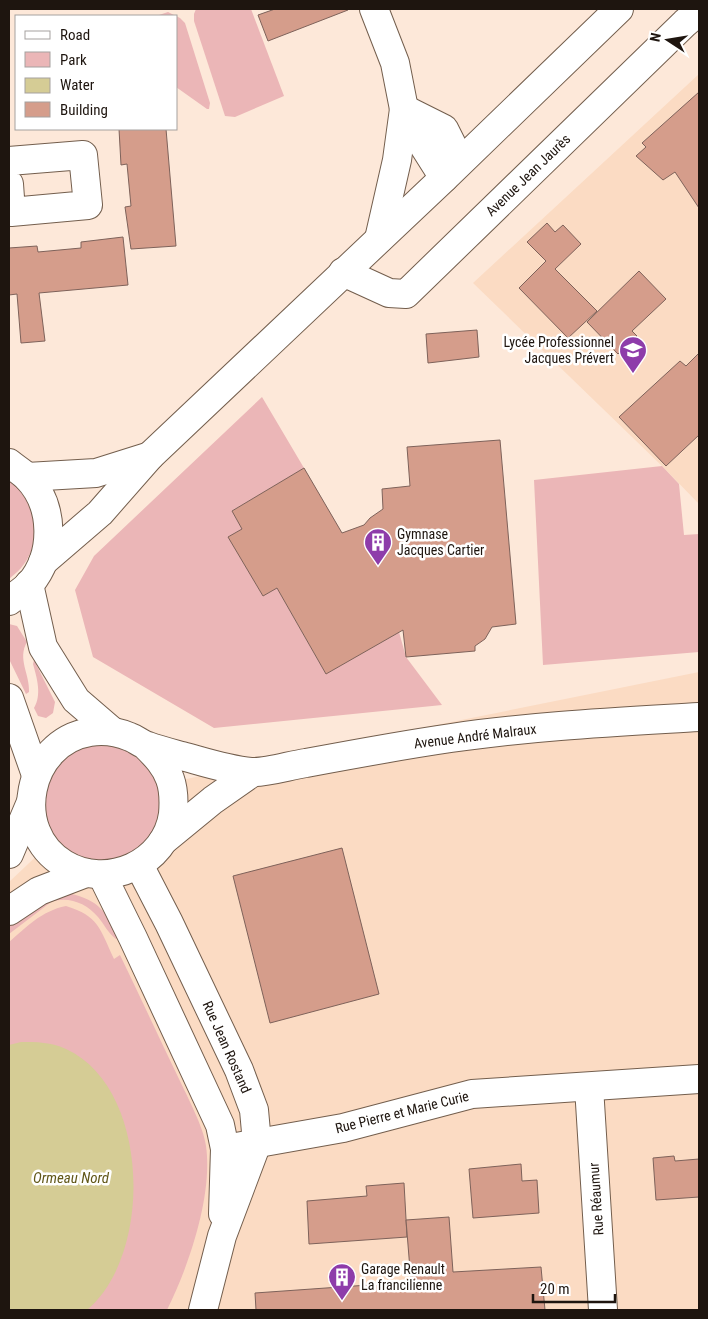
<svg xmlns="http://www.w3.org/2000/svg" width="708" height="1319" font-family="'Roboto Condensed',sans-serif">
  <rect width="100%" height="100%" fill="#fde8d9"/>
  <g fill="#fbdbc3">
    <path d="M 699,74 L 699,504 L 662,466 L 473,283 Z"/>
    <path d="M 699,672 L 699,1310 L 9,1310 L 9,882 L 97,799 L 357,741 Z"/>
  </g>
  <g fill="#ebb6b7">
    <path d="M 196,9 L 251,9 L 284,96 L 235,117 L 225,116 L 194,21 L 194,14 Z"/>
    <path d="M 168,12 L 180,18 L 185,23 L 210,103 L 209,109 L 207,109 L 176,87 L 176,16 L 156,16 Z"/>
    <path d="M 262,397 L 304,468 L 232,511 L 242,529 L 229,537 L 263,596 L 277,588 L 326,674 L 399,632 L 406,657 L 442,705 L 214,728 L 93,657 L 75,590 L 94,556 Z"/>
    <path d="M 662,466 L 679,484 L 684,535 L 699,534 L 699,652 L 543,665 L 534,480 Z"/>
    <path d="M 9,479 C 35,501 45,540 21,568 C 18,572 13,575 9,579 Z"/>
    <path d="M 9,624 L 17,626 L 27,642 C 17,659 30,674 29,692 L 26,694 L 9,659 Z"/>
    <path d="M 34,660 L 55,702 L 53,713 L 46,718 L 38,716 L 34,708 C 42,695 37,678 33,664 Z"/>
    <circle cx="101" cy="801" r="60"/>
    <path d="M 63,892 C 98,899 103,908 120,937 L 116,939 C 108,933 104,924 98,917 C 86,903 68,896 51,902 L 9,934 L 9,923 Z"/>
    <path d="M 66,906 C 99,916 100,929 114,959 L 120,955 C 140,996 159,1038 179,1079 C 187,1096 204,1128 206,1146 C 213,1195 189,1266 167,1310 L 9,1310 L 9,942 C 27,927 41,911 66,906 Z"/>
  </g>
  <path fill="#d5cc95" d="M 21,1042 C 36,1042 52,1042 66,1049 C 150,1087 154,1254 87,1310 L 9,1310 L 9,1045 Z"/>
  <g fill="#d59d8b" stroke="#7e625a">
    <path d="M 275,9 L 348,9 L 348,10 L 268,41 L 258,15 Z"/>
    <path d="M 699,92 L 699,208 L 675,172 L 663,180 L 636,156 L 646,147 L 642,143 Z"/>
    <path d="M 119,129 L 166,129 L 176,246 L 131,249 L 125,207 L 131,206 L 127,164 L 121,165 Z"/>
    <path d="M 547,223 L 555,232 L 563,225 L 581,244 L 555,269 L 597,311 L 568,338 L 519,288 L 546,261 L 527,242 Z"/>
    <path d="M 123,237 L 128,285 L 39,293 L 45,341 L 21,343 L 17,294 L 9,295 L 9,248 L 37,246 L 38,252 L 81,248 L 81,242 Z"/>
    <path d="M 639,271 L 666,299 L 632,331 L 637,336 L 618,354 L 587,322 Z"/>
    <path d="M 477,330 L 479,357 L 428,363 L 426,334 Z"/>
    <path d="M 699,353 L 699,435 L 666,466 L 619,417 L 680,361 L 686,366 Z"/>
    <path d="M 500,440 L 516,624 L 492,627 L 485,639 L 475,646 L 475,651 L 406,657 L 403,630 L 326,674 L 277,588 L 263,596 L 228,537 L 242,529 L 232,511 L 304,468 L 342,533 L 364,525 L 370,518 L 383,509 L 382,489 L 410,486 L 407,447 Z"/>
    <path d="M 342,848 L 379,994 L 270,1023 L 233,876 Z"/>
    <path d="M 674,1156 L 675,1161 L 699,1159 L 699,1197 L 656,1200 L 653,1158 Z"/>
    <path d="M 521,1164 L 522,1181 L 537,1180 L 539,1213 L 473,1218 L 469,1169 Z"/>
    <path d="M 404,1183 L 407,1237 L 309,1244 L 307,1201 L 367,1196 L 366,1186 Z"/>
    <path d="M 449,1217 L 453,1272 L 541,1267 L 545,1310 L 256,1310 L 255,1293 L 411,1282 L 406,1220 Z"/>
  </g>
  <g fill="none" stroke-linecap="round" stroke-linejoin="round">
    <g stroke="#735e4d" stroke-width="30">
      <g id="street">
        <path d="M 374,9 L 395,63 L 404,109 L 425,148 L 444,178"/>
        <path d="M 404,109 L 444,129 L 460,161"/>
        <path d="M 9,161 L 83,155 L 88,205 L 11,212 L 9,184"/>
        <path d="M 379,239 L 397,160 L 404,109"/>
        <path d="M 343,272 L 389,293 L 406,294 L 685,23 L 699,11"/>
        <path d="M 139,865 L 169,923 L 239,1070 L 254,1110 L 257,1143 L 222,1236 L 203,1310"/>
        <path d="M 102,875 L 133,938 L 220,1125 L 225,1149 L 223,1214"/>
        <path d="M 589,1087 L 603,1310"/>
        <path d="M 225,1149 L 343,1128 L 472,1094 L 699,1079"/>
      </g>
    </g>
    <g stroke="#735e4d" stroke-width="30">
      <g id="secondary">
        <path d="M 9,463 C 15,468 22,472 27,477 C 55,506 55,554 30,584 C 24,590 15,596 9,601"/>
        <path d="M 27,477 L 96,473 L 150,456"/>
        <path d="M 43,562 L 100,513 L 150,456 L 444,178 L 619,9"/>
        <path d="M 29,584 L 43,647 L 76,700 L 112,731"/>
        <path d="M 9,698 L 36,775"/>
        <path d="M 146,746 C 156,756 165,765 170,779 C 174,790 174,802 173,814 C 166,864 107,890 64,864 C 9,831 27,742 90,732 C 103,730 118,732 130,737 C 136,739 141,744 148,746 C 159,750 171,753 182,756 C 204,762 228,770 251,772 C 266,773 291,765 306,763 C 354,754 403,745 451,738 C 533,726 617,722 699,717"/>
        <path d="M 163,841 L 213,800 L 253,772"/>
        <path d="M 9,854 L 31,802"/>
        <path d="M 9,911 L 39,891 L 86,873"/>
      </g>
    </g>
    <use href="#street" stroke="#fff" stroke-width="28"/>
    <use href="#secondary" stroke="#fff" stroke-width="28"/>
  </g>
  <defs>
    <g id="school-pin" transform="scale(1.4375)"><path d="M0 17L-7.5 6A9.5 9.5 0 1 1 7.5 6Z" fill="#8e3caa" stroke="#fff"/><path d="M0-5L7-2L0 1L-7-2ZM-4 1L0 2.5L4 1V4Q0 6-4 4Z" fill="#fff"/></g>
    <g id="building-pin" transform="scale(1.4375)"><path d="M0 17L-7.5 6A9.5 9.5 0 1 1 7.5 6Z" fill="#8e3caa" stroke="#fff"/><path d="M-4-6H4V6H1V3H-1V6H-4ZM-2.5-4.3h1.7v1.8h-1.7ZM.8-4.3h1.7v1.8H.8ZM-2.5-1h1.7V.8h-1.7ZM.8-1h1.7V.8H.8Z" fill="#fff"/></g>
  </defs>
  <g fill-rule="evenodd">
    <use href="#school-pin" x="633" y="350"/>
    <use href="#building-pin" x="378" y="542"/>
    <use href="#building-pin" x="342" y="1277"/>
  </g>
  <g text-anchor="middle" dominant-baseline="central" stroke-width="5" stroke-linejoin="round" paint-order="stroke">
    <g font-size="14" fill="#1e150f" stroke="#fff">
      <text transform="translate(528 175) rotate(-44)">Avenue Jean Jaurès</text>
      <text transform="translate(475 736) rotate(-7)">Avenue André Malraux</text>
      <text transform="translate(227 1047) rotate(66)">Rue Jean Rostand</text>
      <text transform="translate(402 1112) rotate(-14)">Rue Pierre et Marie Curie</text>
      <text transform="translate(596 1199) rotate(-94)">Rue Réaumur</text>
    </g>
    <g font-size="14" fill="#1e150f" stroke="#fff" text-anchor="start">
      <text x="614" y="342" text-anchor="end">Lycée Professionnel<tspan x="614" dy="16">Jacques Prévert</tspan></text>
      <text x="397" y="534">Gymnase<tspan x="397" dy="16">Jacques Cartier</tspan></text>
      <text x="361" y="1269">Garage Renault<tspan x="361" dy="16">La francilienne</tspan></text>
    </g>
    <g font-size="15" font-style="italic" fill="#615718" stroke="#fff">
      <text x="71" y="1178">Ormeau Nord</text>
    </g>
  </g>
  <rect width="708" height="1319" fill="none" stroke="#1e150f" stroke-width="20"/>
  <rect x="15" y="15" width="162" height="115" fill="#ffffff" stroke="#a5a19f"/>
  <rect x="25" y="31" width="25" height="8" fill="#ffffff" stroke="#a5a19f"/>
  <text x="60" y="40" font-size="15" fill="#1e150f">Road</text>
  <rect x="25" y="52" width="25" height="15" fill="#ebb6b7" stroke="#a5a19f"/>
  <text x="60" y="65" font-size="15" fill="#1e150f">Park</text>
  <rect x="25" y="78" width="25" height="15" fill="#d5cc95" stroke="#a5a19f"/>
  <text x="60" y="90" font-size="15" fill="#1e150f">Water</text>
  <rect x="25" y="102" width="25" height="15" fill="#d59d8b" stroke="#a5a19f"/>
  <text x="60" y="115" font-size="15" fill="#1e150f">Building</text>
  <g transform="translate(668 40) rotate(282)" stroke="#ffffff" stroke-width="4" paint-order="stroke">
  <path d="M0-4L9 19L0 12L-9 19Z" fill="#1e150f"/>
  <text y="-8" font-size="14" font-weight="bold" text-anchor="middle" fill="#1e150f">N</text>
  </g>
  <path d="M533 1294v8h82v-8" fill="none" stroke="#1e150f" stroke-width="2.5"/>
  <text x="540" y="1294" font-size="15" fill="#1e150f" stroke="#ffffff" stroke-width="4" paint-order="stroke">20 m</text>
</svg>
